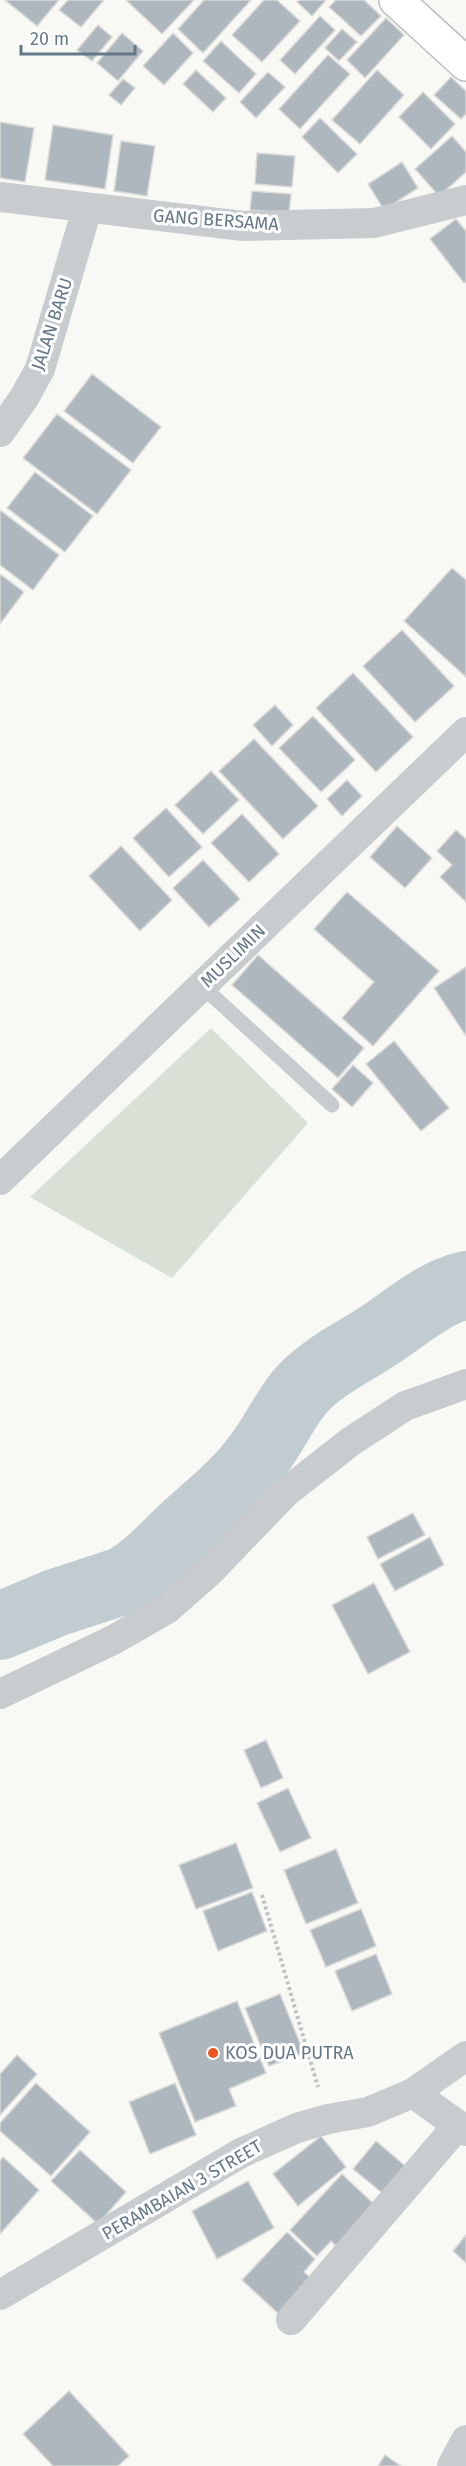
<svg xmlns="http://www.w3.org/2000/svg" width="466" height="2466" font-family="'Fira Sans',sans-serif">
  <rect width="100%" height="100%" fill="#f8f8f5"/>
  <path fill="#d9e1d6" d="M 211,1028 L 308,1123 L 172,1278 L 30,1197 Z"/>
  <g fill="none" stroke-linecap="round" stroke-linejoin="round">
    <path stroke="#c1ccd1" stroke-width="68" d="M 0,1626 L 55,1603 L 125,1580 C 151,1564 165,1546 187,1526 C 212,1503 238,1483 258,1455 C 273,1436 283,1413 298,1394 C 322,1365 358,1351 387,1330 C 412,1313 436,1292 466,1285"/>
  </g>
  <g fill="#aeb7bd" stroke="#dadad8" stroke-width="1.5">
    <path d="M 5,0 L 59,0 L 37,26 Z"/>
    <path d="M 68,0 L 104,0 L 81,27 L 59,10 Z"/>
    <path d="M 126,0 L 194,0 L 162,34 Z"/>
    <path d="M 204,0 L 251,0 L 203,53 L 178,29 Z"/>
    <path d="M 264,0 L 277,0 L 300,21 L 262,62 L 232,35 Z"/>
    <path d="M 299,0 L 326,0 L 312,16 L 297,2 Z"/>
    <path d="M 336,0 L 364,0 L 381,16 L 361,36 L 329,7 Z"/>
    <path d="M 320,16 L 335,30 L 295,74 L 280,60 Z"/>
    <path d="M 386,18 L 404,35 L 365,78 L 347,60 Z"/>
    <path d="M 98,25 L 112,37 L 92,61 L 77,50 Z"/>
    <path d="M 342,29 L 357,42 L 339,61 L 325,48 Z"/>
    <path d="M 122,33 L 143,51 L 118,81 L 97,63 Z"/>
    <path d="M 173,33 L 193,53 L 164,85 L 143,66 Z"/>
    <path d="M 221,41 L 256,74 L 239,93 L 203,61 Z"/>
    <path d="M 328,55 L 350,74 L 300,129 L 279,109 Z"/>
    <path d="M 196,70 L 226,98 L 213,112 L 183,84 Z"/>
    <path d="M 377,70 L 404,95 L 360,144 L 332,120 Z"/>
    <path d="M 268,72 L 285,87 L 256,118 L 240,102 Z"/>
    <path d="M 451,77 L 466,91 L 466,114 L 461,119 L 434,95 Z"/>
    <path d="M 123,79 L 135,88 L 121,105 L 109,95 Z"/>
    <path d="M 423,92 L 455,124 L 431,149 L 399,117 Z"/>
    <path d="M 320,118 L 357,154 L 338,173 L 302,137 Z"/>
    <path d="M 0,122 L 34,128 L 25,182 L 0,178 Z"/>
    <path d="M 53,125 L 113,135 L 105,189 L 45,180 Z"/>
    <path d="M 452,136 L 466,152 L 466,172 L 439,196 L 415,169 Z"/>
    <path d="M 121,141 L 155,146 L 147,196 L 114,191 Z"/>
    <path d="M 257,153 L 295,156 L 292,187 L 255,184 Z"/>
    <path d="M 402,162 L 418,188 L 384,210 L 368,184 Z"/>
    <path d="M 252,191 L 291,194 L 289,213 L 250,210 Z"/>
    <path d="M 456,219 L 466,231 L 466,282 L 464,283 L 430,239 Z"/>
    <path d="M 92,374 L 161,427 L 133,463 L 64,411 Z"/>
    <path d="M 57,414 L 131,470 L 97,514 L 23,458 Z"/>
    <path d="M 35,472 L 93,516 L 65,552 L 7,508 Z"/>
    <path d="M 0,510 L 59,555 L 33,590 L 0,565 Z"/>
    <path d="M 452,568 L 466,580 L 466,677 L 404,621 Z"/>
    <path d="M 0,574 L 24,592 L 0,624 Z"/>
    <path d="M 402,630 L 454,686 L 415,722 L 363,666 Z"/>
    <path d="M 353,673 L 413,737 L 376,772 L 316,708 Z"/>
    <path d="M 275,705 L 293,725 L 272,746 L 253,725 Z"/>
    <path d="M 313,716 L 355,760 L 321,792 L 279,748 Z"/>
    <path d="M 254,739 L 318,806 L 283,839 L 219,771 Z"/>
    <path d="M 211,771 L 239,800 L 203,834 L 175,805 Z"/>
    <path d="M 347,780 L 362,796 L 342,816 L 327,799 Z"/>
    <path d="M 166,808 L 202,847 L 169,877 L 133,838 Z"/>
    <path d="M 242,814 L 279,854 L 249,882 L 211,843 Z"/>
    <path d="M 397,826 L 432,858 L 405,888 L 370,857 Z"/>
    <path d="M 456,830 L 466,839 L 466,902 L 440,877 L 452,865 L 437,851 Z"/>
    <path d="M 121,846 L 172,900 L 140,931 L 89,876 Z"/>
    <path d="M 203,860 L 240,899 L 209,927 L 173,888 Z"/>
    <path d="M 347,892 L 439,971 L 373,1046 L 342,1018 L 374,982 L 314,929 Z"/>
    <path d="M 258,955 L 364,1048 L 338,1078 L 232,985 Z"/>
    <path d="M 466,967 L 466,1036 L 434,988 Z"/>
    <path d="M 394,1041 L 449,1108 L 421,1131 L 366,1064 Z"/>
    <path d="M 353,1065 L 373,1083 L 352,1107 L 332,1089 Z"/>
    <path d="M 413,1513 L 425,1535 L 378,1559 L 367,1537 Z"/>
    <path d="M 430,1537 L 444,1565 L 395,1591 L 380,1564 Z"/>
    <path d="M 374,1583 L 410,1652 L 368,1674 L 332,1605 Z"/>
    <path d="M 266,1740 L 283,1778 L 261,1788 L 244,1750 Z"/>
    <path d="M 288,1788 L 311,1838 L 280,1852 L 257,1803 Z"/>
    <path d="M 236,1843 L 253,1888 L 196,1909 L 179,1865 Z"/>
    <path d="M 336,1849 L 358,1903 L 306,1924 L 284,1870 Z"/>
    <path d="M 252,1892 L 267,1931 L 218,1951 L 203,1911 Z"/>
    <path d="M 361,1909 L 376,1946 L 326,1967 L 310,1930 Z"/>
    <path d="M 376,1954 L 392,1994 L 352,2011 L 335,1971 Z"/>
    <path d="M 280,1994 L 304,2053 L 269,2066 L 245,2008 Z"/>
    <path d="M 237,2001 L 266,2073 L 229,2089 L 236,2106 L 195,2122 L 159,2033 Z"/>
    <path d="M 17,2055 L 37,2074 L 0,2115 L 0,2074 Z"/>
    <path d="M 36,2083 L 90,2132 L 51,2176 L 0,2131 L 0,2123 Z"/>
    <path d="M 175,2083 L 196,2135 L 150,2154 L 129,2102 Z"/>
    <path d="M 321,2136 L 346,2167 L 298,2206 L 273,2174 Z"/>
    <path d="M 376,2141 L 410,2170 L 387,2197 L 353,2169 Z"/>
    <path d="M 80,2150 L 126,2192 L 98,2224 L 51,2181 Z"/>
    <path d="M 3,2157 L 39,2190 L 0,2234 L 0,2161 Z"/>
    <path d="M 342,2174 L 377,2207 L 338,2248 L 331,2241 L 317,2256 L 290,2230 Z"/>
    <path d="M 248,2181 L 274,2228 L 217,2259 L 192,2211 Z"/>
    <path d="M 287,2232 L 315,2259 L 304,2272 L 316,2283 L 283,2318 L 242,2280 Z"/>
    <path d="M 466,2235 L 466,2263 L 453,2251 Z"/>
    <path d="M 69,2391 L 129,2456 L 118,2466 L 53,2466 L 23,2434 Z"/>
    <path d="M 385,2455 L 401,2466 L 378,2466 Z"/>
  </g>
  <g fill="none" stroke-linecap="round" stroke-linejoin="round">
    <g stroke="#bbbfc3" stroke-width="36">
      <path id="primary" d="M 396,0 L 466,64"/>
    </g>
    <path stroke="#bfc2c4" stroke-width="4" stroke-dasharray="3 3" stroke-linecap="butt" d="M 262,1895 L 318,2087"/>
    <path stroke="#c8cccf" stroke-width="15" d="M 202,986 L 332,1105"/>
    <g stroke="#c8cccf" stroke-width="30">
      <path d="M 0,197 L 243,226 L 374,223 L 466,200"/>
      <path d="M 0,432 L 24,398 L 40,369 L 87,209"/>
      <path d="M 0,1180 L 466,732"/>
      <path d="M 0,1694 L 113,1640 L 167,1609 L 209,1572 L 285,1493 L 350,1442 L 405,1406 L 466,1384"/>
      <path d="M 413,2093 L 466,2131"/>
      <path d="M 0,2295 L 241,2153 L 297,2128 L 328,2119 L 368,2112 L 413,2093 L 466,2056"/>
      <path d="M 291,2320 L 458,2125"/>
      <path d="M 452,2466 L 466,2440"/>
    </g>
    <use href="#primary" stroke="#fff" stroke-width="33"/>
  </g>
  <circle fill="#f0531e" stroke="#fff" stroke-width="2" cx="213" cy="2053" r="6"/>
  <g text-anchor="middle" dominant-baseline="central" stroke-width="6" stroke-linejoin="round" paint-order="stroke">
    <g font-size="18" fill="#657889" stroke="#fff">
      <text transform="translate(216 220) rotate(4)">GANG BERSAMA</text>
      <text transform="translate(52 324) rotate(-72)">JALAN BARU</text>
      <text transform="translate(233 956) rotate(-44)">MUSLIMIN</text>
      <text transform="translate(182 2190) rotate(-30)">PERAMBAIAN 3 STREET</text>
    </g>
    <g font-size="18" fill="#657889" stroke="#fff" text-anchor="start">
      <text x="225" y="2053">KOS DUA PUTRA</text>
    </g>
  </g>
  <path d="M21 45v9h114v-9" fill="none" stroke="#657889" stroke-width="3"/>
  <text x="30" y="45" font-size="18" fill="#657889" stroke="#ffffff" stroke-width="4.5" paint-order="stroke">20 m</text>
</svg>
